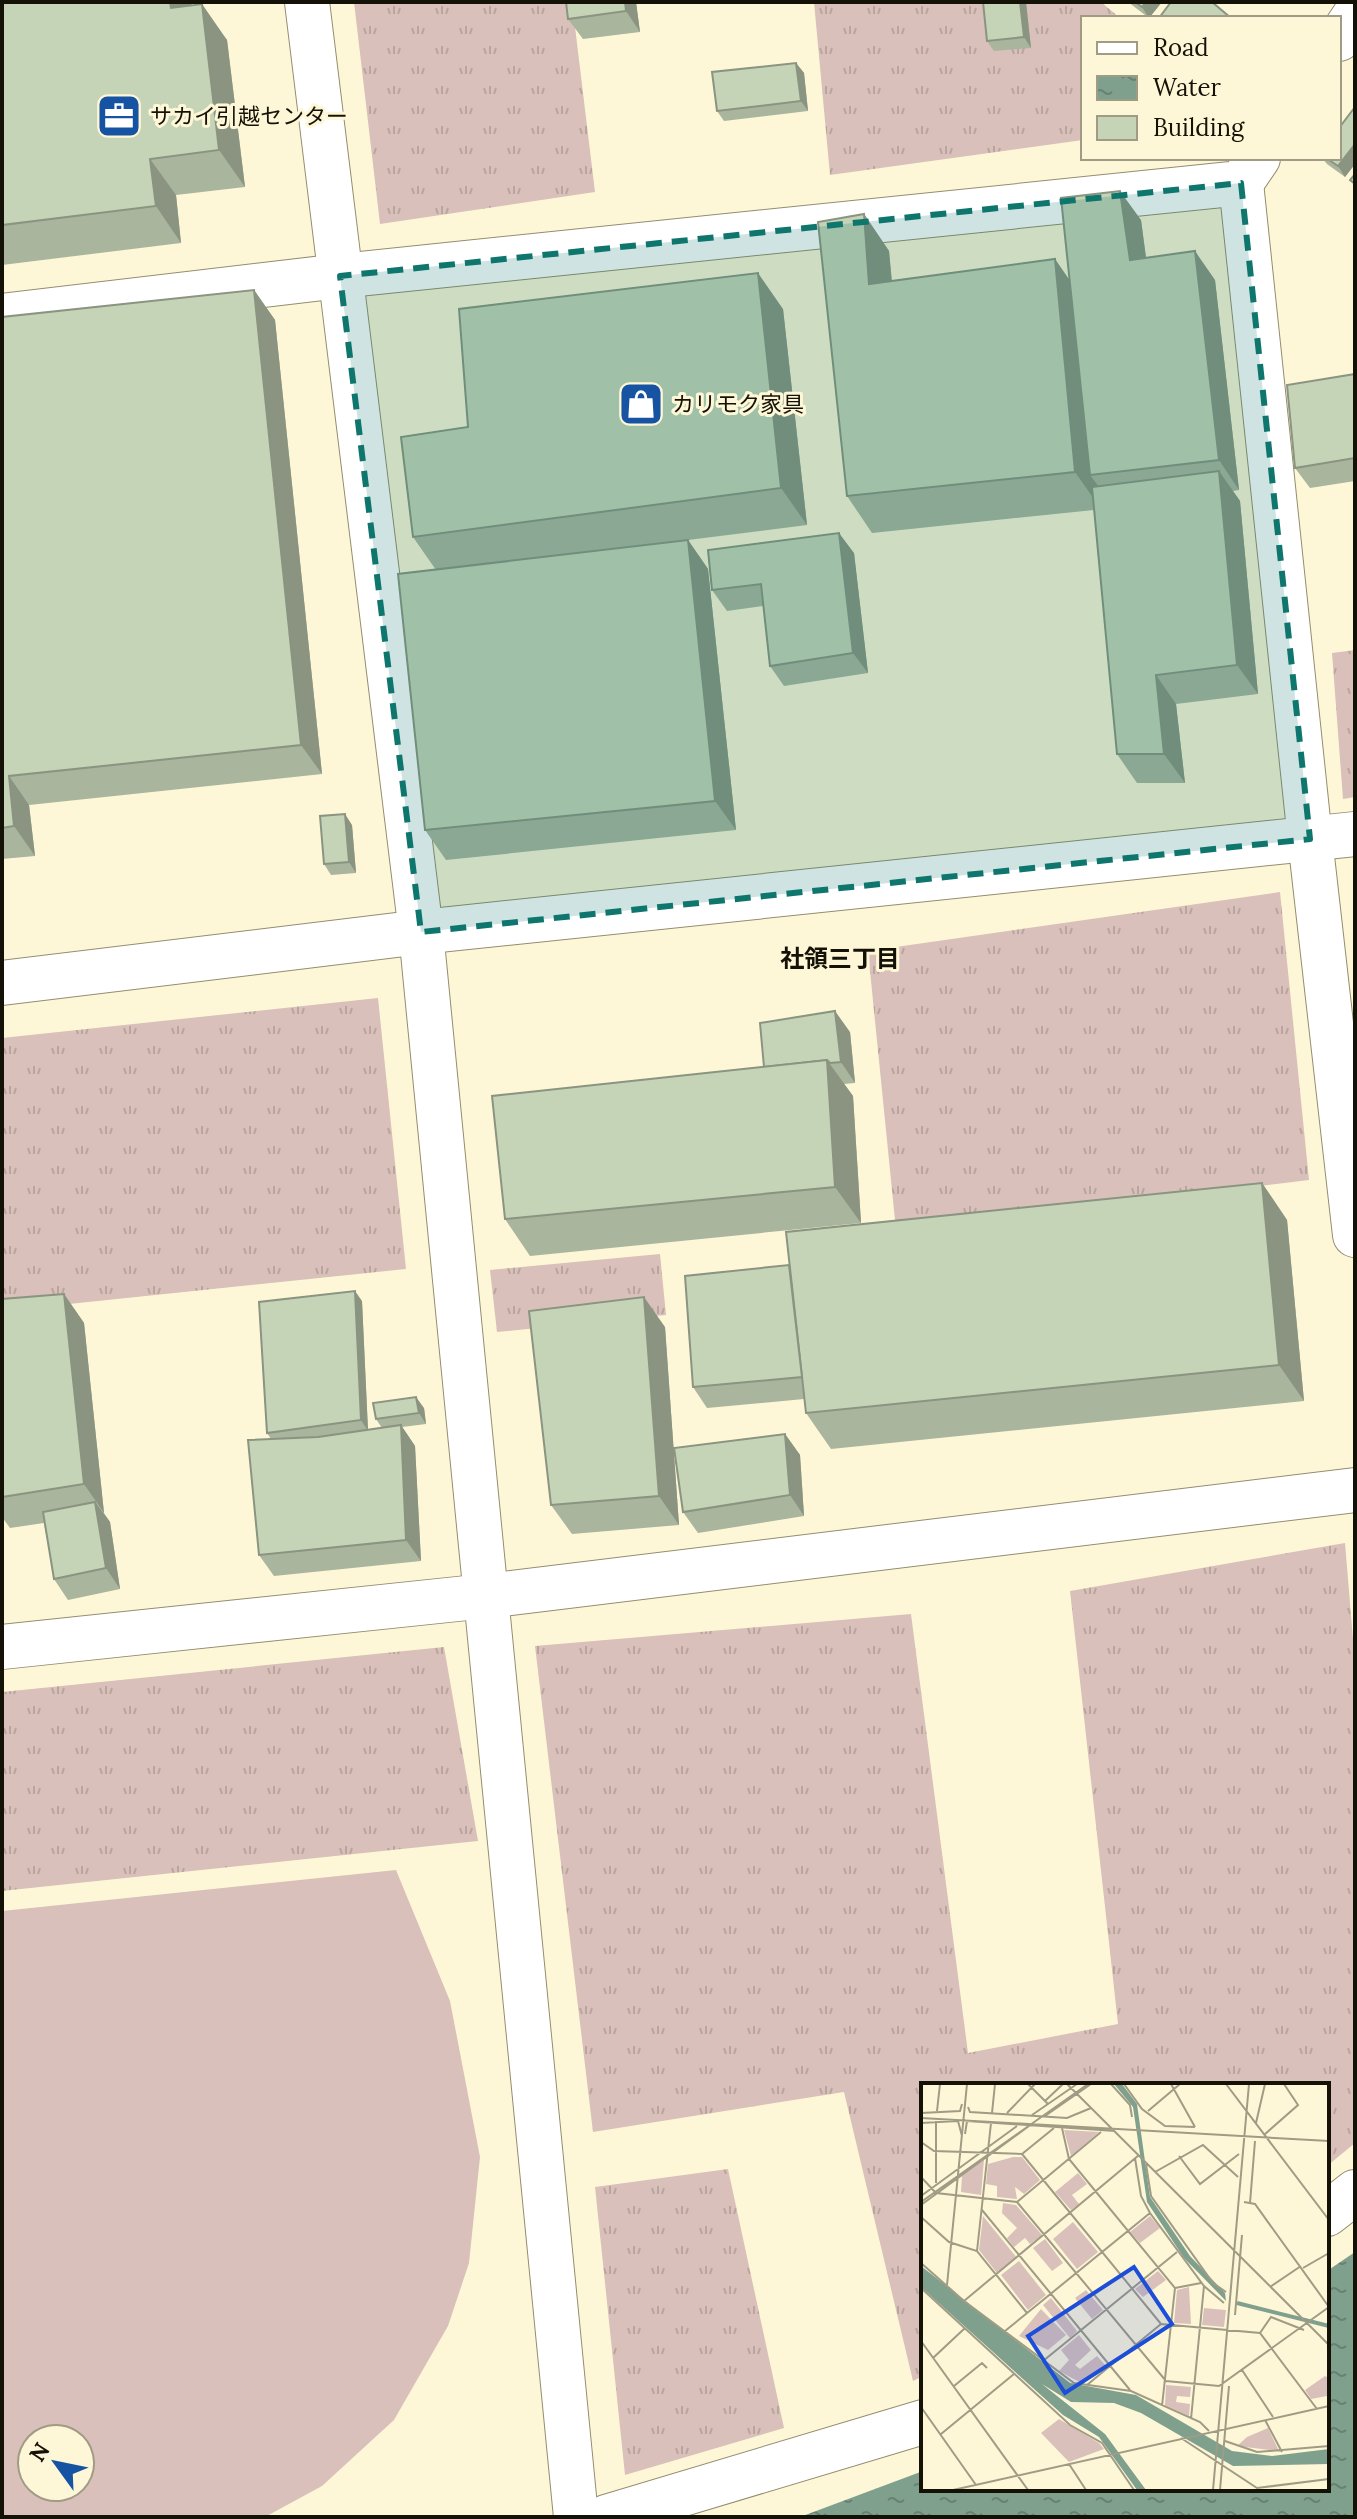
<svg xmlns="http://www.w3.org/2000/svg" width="1357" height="2519" font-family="Lora,'Noto Sans JP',serif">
  <defs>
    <pattern id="grass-tufts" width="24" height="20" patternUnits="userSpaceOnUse" patternTransform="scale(2)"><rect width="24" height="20" fill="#d9c0ba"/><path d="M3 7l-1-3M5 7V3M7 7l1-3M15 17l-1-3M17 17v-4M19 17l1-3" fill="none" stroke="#b9a49e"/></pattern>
    <pattern id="water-ripples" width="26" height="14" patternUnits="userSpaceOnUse" patternTransform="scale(2)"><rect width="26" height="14" fill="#80a08e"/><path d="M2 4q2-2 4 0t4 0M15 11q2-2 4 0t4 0" fill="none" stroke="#688172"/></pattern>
  </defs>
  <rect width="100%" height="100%" fill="#fef7d7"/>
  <g fill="url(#grass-tufts)">
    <path d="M 354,2 L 572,2 L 595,192 L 380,224 Z"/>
    <path d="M 814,2 L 1101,2 L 1120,18 L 1083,18 L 1083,140 L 830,175 Z"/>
    <path d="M 1355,650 L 1355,797 L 1343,799 L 1332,653 Z"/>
    <path d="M 1280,892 L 1309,1180 L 896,1230 L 868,951 Z"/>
    <path d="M 378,998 L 406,1269 L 2,1311 L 2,1038 Z"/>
    <path d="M 660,1254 L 666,1315 L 497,1332 L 490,1270 Z"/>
    <path d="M 1345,1543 L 1355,1663 L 1355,2143 L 1327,2166 L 1327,2085 L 923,2085 L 923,2376 L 913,2381 L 844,2092 L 593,2132 L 535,1646 L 911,1614 L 968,2053 L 1118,2024 L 1070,1591 Z"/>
    <path d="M 444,1647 L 478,1841 L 2,1891 L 2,1692 Z"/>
    <path d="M 728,2169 L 784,2428 L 625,2475 L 595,2187 Z"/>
  </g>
  <path fill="#d9c0ba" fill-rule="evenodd" d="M 396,1870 L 450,2001 L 480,2157 L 469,2263 L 448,2326 L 394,2420 L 322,2486 L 265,2517 L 2,2517 L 2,1911 ZM 32,2439 L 80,2439 L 80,2487 L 32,2487 Z"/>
  <path fill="url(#water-ripples)" d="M 1355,2252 L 1355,2517 L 800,2517 L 923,2471 L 923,2489 L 1327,2489 L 1327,2271 Z"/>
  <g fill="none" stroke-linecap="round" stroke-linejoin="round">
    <g stroke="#938d70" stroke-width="46">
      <g id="minor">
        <path d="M 307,2 L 421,932 L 576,2517"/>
        <path d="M 1339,39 L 1355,15"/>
        <path d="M 1241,183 L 1310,839 L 1355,1235"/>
        <path d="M 2,316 L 340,276 L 1241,183 L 1258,158"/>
        <path d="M 2,1647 L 486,1596 L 1355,1490"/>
        <path d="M 1327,2214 L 1355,2192"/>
        <path d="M 606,2517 L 923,2422"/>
      </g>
    </g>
    <g stroke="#938d70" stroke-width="46">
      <path id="tertiary" d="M 2,983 L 421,932 L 1355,834"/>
    </g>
    <use href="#minor" stroke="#fff" stroke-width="44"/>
    <use href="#tertiary" stroke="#fff" stroke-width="44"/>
  </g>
  <g fill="#a9b59d">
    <path d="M 2,2 L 191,2 L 192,5 L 227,40 L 245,187 L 176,195 L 181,243 L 2,265 Z"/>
    <path d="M 566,2 L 636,2 L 640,32 L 583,39 L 568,19 Z"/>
    <path d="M 1026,2 L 1031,48 L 994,51 L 987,41 Z"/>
    <path d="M 1128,2 L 1162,2 L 1149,18 Z"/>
    <path d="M 796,63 L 804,73 L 808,111 L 724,121 L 717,111 Z"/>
    <path d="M 1355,107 L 1355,164 L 1345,177 L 1327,164 L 1322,158 L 1339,158 Z"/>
    <path d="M 864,214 L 889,251 L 892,281 L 1070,280 L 1141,220 L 1146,257 L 1215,280 L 1239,490 L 1233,491 L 1240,501 L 1258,694 L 1176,704 L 1185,783 L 1137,783 L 1117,754 L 1094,510 L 872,533 L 847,496 Z"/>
    <path d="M 254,290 L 275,320 L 322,774 L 29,805 L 35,856 L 2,859 L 2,317 Z"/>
    <path d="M 783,309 L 807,525 L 688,540 L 708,569 L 736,830 L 446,860 L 425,830 L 436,570 L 413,537 L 468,427 Z"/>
    <path d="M 1355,374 L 1355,481 L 1310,488 L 1295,468 Z"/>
    <path d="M 854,553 L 868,673 L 784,686 L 770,666 L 763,606 L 727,611 L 712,590 Z"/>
    <path d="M 352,825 L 356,873 L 331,875 L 324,864 Z"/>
    <path d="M 850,1032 L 855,1083 L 844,1084 L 853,1096 L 861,1223 L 530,1256 L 505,1219 L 764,1067 Z"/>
    <path d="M 1262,1183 L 1287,1220 L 1304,1401 L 831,1449 L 806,1413 L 804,1399 L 707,1408 L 693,1387 L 789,1265 Z"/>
    <path d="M 64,1294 L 84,1323 L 104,1513 L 110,1522 L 120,1589 L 68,1600 L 54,1579 L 44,1523 L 10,1528 L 2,1517 L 2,1299 Z"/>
    <path d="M 362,1301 L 368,1430 L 382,1428 L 376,1419 L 424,1408 L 426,1424 L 402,1427 L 415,1446 L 421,1561 L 274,1576 L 259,1555 L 271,1439 L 267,1433 Z"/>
    <path d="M 665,1327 L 679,1525 L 572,1534 L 551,1505 Z"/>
    <path d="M 785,1434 L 800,1455 L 804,1516 L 698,1533 L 683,1512 Z"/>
  </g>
  <g fill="#8a9480">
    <path d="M 170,2 L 191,2 L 197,44 L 171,8 Z"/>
    <path d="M 625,2 L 636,2 L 640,32 L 626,11 Z"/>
    <path d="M 1020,2 L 1026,2 L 1031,48 L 1024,37 Z"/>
    <path d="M 1146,2 L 1162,2 L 1149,18 L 1142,7 Z"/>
    <path d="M 202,4 L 227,40 L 245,187 L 219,150 Z"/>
    <path d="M 796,63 L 804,73 L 808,111 L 801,101 Z"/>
    <path d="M 1355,144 L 1355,164 L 1345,177 L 1338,166 Z"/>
    <path d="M 150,159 L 176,195 L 181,243 L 156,206 Z"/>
    <path d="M 1120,191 L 1141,220 L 1150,289 L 1130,260 Z"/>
    <path d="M 864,214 L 889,251 L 895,320 L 869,284 Z"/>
    <path d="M 1195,251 L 1215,280 L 1239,490 L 1219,460 Z"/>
    <path d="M 1055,259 L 1080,295 L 1090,475 L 1099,487 L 1101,509 L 1075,472 Z"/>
    <path d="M 758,273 L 783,309 L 807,525 L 781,488 Z"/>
    <path d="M 254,290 L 275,320 L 322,774 L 301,745 Z"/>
    <path d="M 1219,471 L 1240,501 L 1258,694 L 1237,665 Z"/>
    <path d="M 839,533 L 854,553 L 868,673 L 853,653 Z"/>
    <path d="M 688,540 L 708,569 L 736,830 L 715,801 Z"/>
    <path d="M 1156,675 L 1176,704 L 1185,783 L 1164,754 Z"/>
    <path d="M 9,776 L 29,805 L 35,856 L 14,826 Z"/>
    <path d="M 345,814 L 352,825 L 356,873 L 349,862 Z"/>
    <path d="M 835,1011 L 850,1032 L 855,1083 L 841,1062 Z"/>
    <path d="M 827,1060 L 853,1096 L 861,1223 L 835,1187 Z"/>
    <path d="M 1262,1183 L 1287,1220 L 1304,1401 L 1279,1365 Z"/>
    <path d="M 355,1291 L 362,1301 L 368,1431 L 361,1420 Z"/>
    <path d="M 64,1294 L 84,1323 L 104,1513 L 84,1484 Z"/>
    <path d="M 644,1297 L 665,1327 L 679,1525 L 659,1496 Z"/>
    <path d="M 416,1397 L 424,1408 L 426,1424 L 419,1413 Z"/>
    <path d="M 401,1425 L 415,1446 L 421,1561 L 406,1540 Z"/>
    <path d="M 785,1434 L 800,1455 L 804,1516 L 790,1495 Z"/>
    <path d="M 95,1502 L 110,1522 L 120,1589 L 106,1568 Z"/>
  </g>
  <g fill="#c5d3b7" stroke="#8a9480" stroke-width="2">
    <path d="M 2,2 L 170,2 L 171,8 L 202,4 L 219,150 L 150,159 L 156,206 L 2,225 Z"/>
    <path d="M 566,2 L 625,2 L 626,11 L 568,19 Z"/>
    <path d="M 983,2 L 1020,2 L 1024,37 L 987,41 Z"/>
    <path d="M 1135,2 L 1146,2 L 1142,7 Z"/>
    <path d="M 1171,2 L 1212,2 L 1231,18 L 1159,18 Z"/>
    <path d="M 796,63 L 801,101 L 717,111 L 712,72 Z"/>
    <path d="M 1355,107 L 1355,144 L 1338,166 L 1326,158 L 1339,158 L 1339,128 Z"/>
    <path d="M 1355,174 L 1355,184 L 1350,180 Z"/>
    <path d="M 1120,191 L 1130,260 L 1195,251 L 1219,460 L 1090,475 L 1061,198 Z"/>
    <path d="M 864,214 L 869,284 L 1055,259 L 1075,472 L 847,496 L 818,222 Z"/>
    <path d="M 758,273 L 781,488 L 413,537 L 401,437 L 468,427 L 459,309 Z"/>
    <path d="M 254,290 L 301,745 L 9,776 L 14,826 L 2,828 L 2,317 Z"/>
    <path d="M 1355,374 L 1355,458 L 1295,468 L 1287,385 Z"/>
    <path d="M 1219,471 L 1237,665 L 1156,675 L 1164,754 L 1117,754 L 1092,487 Z"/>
    <path d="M 839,533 L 853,653 L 770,666 L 761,584 L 712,590 L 708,550 Z"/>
    <path d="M 688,540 L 715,801 L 425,830 L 398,574 Z"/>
    <path d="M 345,814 L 349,862 L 324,864 L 320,816 Z"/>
    <path d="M 835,1011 L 841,1062 L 830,1063 L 827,1060 L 764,1067 L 760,1023 Z"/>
    <path d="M 827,1060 L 835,1187 L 505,1219 L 492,1096 Z"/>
    <path d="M 1262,1183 L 1279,1365 L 806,1413 L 786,1232 Z"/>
    <path d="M 789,1265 L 802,1377 L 693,1387 L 685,1276 Z"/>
    <path d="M 355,1291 L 361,1420 L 267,1433 L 259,1302 Z"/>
    <path d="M 64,1294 L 84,1484 L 2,1497 L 2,1299 Z"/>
    <path d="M 644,1297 L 659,1496 L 551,1505 L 529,1311 Z"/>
    <path d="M 416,1397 L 419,1413 L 376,1419 L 373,1403 Z"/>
    <path d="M 401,1425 L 406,1540 L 259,1555 L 248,1440 L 318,1437 Z"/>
    <path d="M 785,1434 L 790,1495 L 683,1512 L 674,1448 Z"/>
    <path d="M 95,1502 L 106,1568 L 54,1579 L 43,1512 Z"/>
  </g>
  <path fill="#0f766e" fill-opacity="0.2" stroke="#0f766e" stroke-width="6" stroke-dasharray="16 10" stroke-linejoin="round" d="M 1241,183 L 1310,839 L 421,932 L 340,276 Z"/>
  <defs>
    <g id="office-square" transform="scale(2.3)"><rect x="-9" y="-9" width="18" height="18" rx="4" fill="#1753a3" stroke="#fef7d7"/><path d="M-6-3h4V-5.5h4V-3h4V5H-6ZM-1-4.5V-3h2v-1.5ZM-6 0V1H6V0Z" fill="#fff"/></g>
    <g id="shop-square" transform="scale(2.3)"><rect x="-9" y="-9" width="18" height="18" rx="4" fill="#1753a3" stroke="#fef7d7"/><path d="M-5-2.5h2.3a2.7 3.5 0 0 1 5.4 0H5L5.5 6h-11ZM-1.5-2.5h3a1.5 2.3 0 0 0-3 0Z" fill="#fff"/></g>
  </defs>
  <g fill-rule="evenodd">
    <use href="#office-square" x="119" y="116"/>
    <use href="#shop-square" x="641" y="404"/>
  </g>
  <g text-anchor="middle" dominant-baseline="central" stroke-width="6" stroke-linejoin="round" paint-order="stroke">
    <g font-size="22" fill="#141107" stroke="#fef7d7" text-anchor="start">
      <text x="150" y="116">サカイ引越センター</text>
      <text x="672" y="404">カリモク家具</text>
    </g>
    <g font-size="24" font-weight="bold" fill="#141107" stroke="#fef7d7">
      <text x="840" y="958">社領三丁目</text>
    </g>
  </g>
  <g transform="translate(921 2083)">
    <rect width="408" height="408" fill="#fef7d7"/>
    <path d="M 143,47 L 178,49 L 150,73 ZM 92,74 L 101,74 L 119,97 L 103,111 L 94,104 L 96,116 L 76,114 L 76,103 L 65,101 L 67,81 ZM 63,77 L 60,112 L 40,109 L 41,93 ZM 157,90 L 166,101 L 151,112 L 158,121 L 150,127 L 134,109 ZM 82,120 L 95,122 L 121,152 L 109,161 L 104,155 L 93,164 L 86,155 L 96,145 L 81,130 ZM 62,133 L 96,175 L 76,190 L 58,167 ZM 229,133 L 239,145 L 219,160 L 209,149 ZM 124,156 L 142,180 L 131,188 L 112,165 ZM 98,178 L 125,212 L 107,227 L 80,192 ZM 237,188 L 245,197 L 222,214 L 214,206 ZM 268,204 L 270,241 L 253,240 L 256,207 ZM 165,207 L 182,227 L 171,236 L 154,215 ZM 130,215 L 156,248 L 149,255 L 122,222 ZM 283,225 L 305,227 L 303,244 L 281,242 ZM 158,252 L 170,267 L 154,282 L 159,286 L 176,273 L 185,283 L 162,301 L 138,288 L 148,277 L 140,267 ZM 404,293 L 408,295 L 406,313 L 390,316 L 384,307 ZM 245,302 L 270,304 L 269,314 L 256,313 L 255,319 L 269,321 L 268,333 L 244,322 ZM 138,336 L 178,360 L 183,366 L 148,379 L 120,350 ZM 347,345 L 358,368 L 316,363 L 326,354 Z" fill="#d9c0ba"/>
    <path d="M 152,139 L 177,169 L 156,186 L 132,156 ZM 120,226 L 145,252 L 127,267 L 98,253 Z" fill="#d9c0ba"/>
    <path d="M 193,1 L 201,1 L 216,21 L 229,114 L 269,173 L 304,210 L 305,218 L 263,175 L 226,119 L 212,24 ZM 0,183 L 149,300 L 215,312 L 311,368 L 351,373 L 408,366 L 408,381 L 312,383 L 220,330 L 193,320 L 150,319 L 121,301 L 184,351 L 225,407 L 216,407 L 178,354 L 142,332 L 0,204 Z" fill="#80a08e"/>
    <path fill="none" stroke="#80a08e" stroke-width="4" d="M 316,220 L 408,243"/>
    <path fill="none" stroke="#a09b84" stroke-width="2" d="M 107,1 L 127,21M 146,1 L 408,262M 190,1 L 209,22 L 211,34M 203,1 L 221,26 L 244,43 L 274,44M 250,1 L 274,44M 305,1 L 408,137M 124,18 L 142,1M 47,24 L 49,29 L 146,35 L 170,25M 16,28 L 19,1M 227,28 L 259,1M 0,30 L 39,28 L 41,21M 71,30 L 74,1M 86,30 L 114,1M 111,32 L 156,1M 124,33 L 170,1M 0,35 L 408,58M 15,38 L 15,100M 0,40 L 37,38 L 41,53M 335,40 L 344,1M 141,45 L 148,76 L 254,205 L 241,323M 44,51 L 46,38 L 194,48M 343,52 L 377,22 L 363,1M 0,59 L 13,68 L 101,71 L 133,45M 101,71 L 240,241 L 339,250 L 396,326M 258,73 L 279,101 L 318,71M 214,75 L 220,113 L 229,130 L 283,203 L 303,220M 225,81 L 230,113 L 292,200 L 305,209M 234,89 L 282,62 L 317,94M 0,94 L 15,110 L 96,119 L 245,298 L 298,303 L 408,224M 0,113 L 96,43M 0,119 L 167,1M 96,119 L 180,49M 323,119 L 334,121 L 408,224M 329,120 L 334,58M 0,122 L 108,43M 61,127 L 209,307M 0,134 L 28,159 L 56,168 L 106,230M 56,168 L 70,40M 0,180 L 43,218 L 153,300 L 210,308 L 279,339 L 288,348M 382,185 L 408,170M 26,202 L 46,1M 349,204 L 380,183M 0,205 L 149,342 L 181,360 L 213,407M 254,205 L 280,200M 43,218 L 218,72M 314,232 L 321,152M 84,248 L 229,130M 339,250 L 350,234 L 383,247M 0,258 L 107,407M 12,275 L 44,245M 122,278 L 256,169M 321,287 L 352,334M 166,302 L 240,241M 33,303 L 61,280 L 66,285M 0,324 L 55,402M 270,336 L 283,203M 344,337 L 361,369M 20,351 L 93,291M 260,355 L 336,405 L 408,396M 304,358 L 336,369 L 408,363M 148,381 L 165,407M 32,407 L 408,323M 292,407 L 328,1M 299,407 L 308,303"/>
    <path fill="#1d4ed8" fill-opacity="0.15" stroke="#1d4ed8" stroke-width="4" d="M 213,184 L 251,241 L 144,310 L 107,253 Z"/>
    <rect width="408" height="408" fill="none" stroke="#141107" stroke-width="4"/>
  </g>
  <rect width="1357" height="2519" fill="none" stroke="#141107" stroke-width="8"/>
  <rect x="1081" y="16" width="260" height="144" fill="#fef7d7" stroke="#a09b84" stroke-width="2"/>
  <rect x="1097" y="42" width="40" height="12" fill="#ffffff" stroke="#a09b84" stroke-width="2"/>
  <text x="1153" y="56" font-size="24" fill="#141107">Road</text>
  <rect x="1097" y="76" width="40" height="24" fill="url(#water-ripples)" stroke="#a09b84" stroke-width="2"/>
  <text x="1153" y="96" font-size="24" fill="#141107">Water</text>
  <rect x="1097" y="116" width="40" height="24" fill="#c5d3b7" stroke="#a09b84" stroke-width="2"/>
  <text x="1153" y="136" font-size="24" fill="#141107">Building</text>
  <g transform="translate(56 2463) rotate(303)"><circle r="38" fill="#fef7d7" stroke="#a09b84" stroke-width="2"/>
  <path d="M0-6L14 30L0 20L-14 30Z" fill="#1753a3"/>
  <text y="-12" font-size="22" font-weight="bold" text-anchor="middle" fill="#141107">N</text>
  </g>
</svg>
